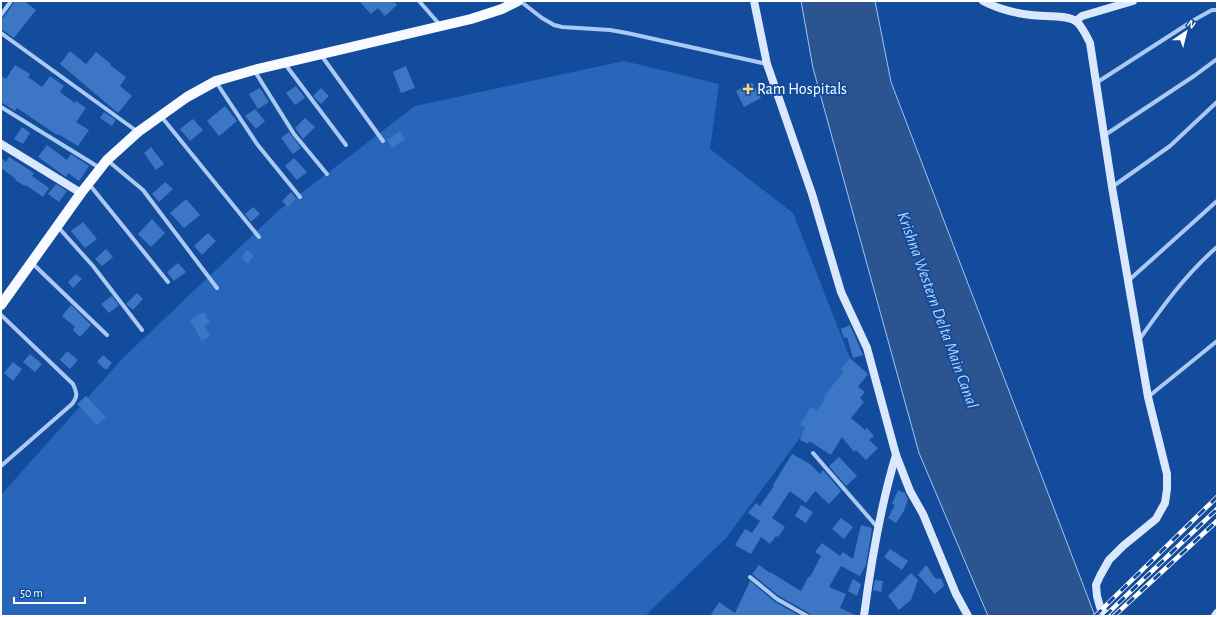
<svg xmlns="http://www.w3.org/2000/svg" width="1218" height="617" font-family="'Alegreya Sans',sans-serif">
  <rect width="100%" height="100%" fill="#144c9d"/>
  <path fill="#2766bb" d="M 624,61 L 719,84 L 710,149 L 793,213 L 853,366 L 726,538 L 645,616 L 1,616 L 1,495 L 123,358 L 278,211 L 415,106 Z"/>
  <path fill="#2c5490" stroke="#9dc4f6" d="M 801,1 L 875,1 L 891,82 L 1095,616 L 988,616 L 919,453 L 813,68 Z"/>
  <g fill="#3d76c4">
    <path d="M 15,1 L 24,1 L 36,10 L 14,38 L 1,29 L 1,18 L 4,17 Z"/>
    <path d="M 359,1 L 393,1 L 397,5 L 385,16 L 378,8 L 371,14 Z"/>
    <path d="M 70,51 L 86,64 L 96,52 L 111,64 L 110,65 L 126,77 L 120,86 L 132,96 L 118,113 L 60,64 Z"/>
    <path d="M 15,65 L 30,74 L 28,77 L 42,87 L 50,76 L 64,86 L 60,92 L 75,103 L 76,101 L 86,108 L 76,122 L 89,130 L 78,146 L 58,134 L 57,135 L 17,108 L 15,111 L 1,102 L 1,76 L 6,79 Z"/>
    <path d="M 406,66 L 415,88 L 401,93 L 393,72 Z"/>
    <path d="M 752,82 L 761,98 L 744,107 L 736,91 Z"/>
    <path d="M 296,86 L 305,98 L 295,105 L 286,93 Z"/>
    <path d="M 260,88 L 269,102 L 258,109 L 249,94 Z"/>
    <path d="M 321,88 L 329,96 L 321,104 L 313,96 Z"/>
    <path d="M 225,106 L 237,121 L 219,136 L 207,121 Z"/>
    <path d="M 255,109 L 265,121 L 256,129 L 245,116 Z"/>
    <path d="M 104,112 L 116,120 L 112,126 L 100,118 Z"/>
    <path d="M 305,118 L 315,127 L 303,139 L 295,128 Z"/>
    <path d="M 193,119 L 203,130 L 190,141 L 180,129 Z"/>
    <path d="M 22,127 L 30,133 L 23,144 L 14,139 Z"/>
    <path d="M 400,131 L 405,139 L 392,148 L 387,140 Z"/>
    <path d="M 289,132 L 301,148 L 293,154 L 281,138 Z"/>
    <path d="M 47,145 L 67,160 L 71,154 L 89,166 L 79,181 L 68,173 L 66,177 L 38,157 Z"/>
    <path d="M 151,147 L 164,164 L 156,170 L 144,153 Z"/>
    <path d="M 9,157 L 34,173 L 32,176 L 49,188 L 43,197 L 26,185 L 25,186 L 15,180 L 16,179 L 1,168 L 1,158 L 6,162 Z"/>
    <path d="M 294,158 L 307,172 L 297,180 L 285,166 Z"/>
    <path d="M 165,182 L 173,189 L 159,202 L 152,194 Z"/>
    <path d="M 56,184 L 67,191 L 59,202 L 48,194 Z"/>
    <path d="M 291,192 L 296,198 L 288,207 L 282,201 Z"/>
    <path d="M 186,199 L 200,215 L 184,228 L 170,213 Z"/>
    <path d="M 253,207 L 260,214 L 251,222 L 245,214 Z"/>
    <path d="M 152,219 L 165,233 L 151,247 L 138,234 Z"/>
    <path d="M 83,222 L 97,239 L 85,248 L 71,231 Z"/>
    <path d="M 208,233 L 216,241 L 202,255 L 194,246 Z"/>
    <path d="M 106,249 L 113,257 L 102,266 L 95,259 Z"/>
    <path d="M 247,250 L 254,255 L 248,264 L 241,258 Z"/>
    <path d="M 178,263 L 186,272 L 174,281 L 167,272 Z"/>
    <path d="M 76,274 L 82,279 L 73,288 L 68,282 Z"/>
    <path d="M 137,293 L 143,299 L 133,310 L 126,304 Z"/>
    <path d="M 112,296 L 119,305 L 109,313 L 101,304 Z"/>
    <path d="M 71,305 L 91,325 L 80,337 L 73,330 L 75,327 L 62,316 Z"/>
    <path d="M 204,312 L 210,323 L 204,326 L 210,336 L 202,341 L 190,320 Z"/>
    <path d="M 850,325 L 863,355 L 853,358 L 847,337 L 844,338 L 841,329 Z"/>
    <path d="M 67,351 L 78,360 L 70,369 L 60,360 Z"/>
    <path d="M 30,354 L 42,364 L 35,372 L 23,362 Z"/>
    <path d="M 103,355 L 112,363 L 106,370 L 97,362 Z"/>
    <path d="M 850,358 L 868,374 L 858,387 L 865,392 L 860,398 L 864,402 L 851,418 L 865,430 L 867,428 L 874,436 L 869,440 L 878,448 L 866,460 L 856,450 L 854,452 L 842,437 L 831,455 L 809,441 L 808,444 L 800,440 L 805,427 L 800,425 L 811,407 L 817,410 L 825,400 L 823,398 L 844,371 L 841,369 Z"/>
    <path d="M 13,362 L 22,369 L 13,381 L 4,373 Z"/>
    <path d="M 86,396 L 106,417 L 97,425 L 77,404 Z"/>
    <path d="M 792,454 L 810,464 L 820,474 L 823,470 L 841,491 L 829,504 L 815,491 L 806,503 L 790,491 L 772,518 L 785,527 L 778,537 L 776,536 L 770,544 L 761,537 L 751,554 L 735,545 L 745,529 L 752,533 L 760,521 L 748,513 L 756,503 L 760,506 L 774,486 L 773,485 Z"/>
    <path d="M 839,457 L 857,476 L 846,486 L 829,466 Z"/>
    <path d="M 898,490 L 905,493 L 908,499 L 904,511 L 896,523 L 888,518 L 895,505 L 892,504 Z"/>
    <path d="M 801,505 L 813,512 L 806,523 L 795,516 Z"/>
    <path d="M 841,518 L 853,527 L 844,539 L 832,529 Z"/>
    <path d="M 861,525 L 872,528 L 866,565 L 860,576 L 841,566 L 829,587 L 846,594 L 840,608 L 858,616 L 810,616 L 809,613 L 779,596 L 752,574 L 759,565 L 770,573 L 770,572 L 801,591 L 809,576 L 810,577 L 821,556 L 815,552 L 822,543 L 840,556 L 843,552 L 853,559 Z"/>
    <path d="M 890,549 L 908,561 L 902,570 L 884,557 Z"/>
    <path d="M 926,565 L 935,578 L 942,579 L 944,586 L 935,594 L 918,575 Z"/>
    <path d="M 911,573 L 918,580 L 911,600 L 899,610 L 888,596 Z"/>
    <path d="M 853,579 L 861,584 L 857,596 L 848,591 Z"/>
    <path d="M 875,580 L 883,581 L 881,592 L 873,590 Z"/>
    <path d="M 750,581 L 775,602 L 800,616 L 710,616 L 719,602 L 735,613 Z"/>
  </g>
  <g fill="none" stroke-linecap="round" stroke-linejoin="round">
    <g stroke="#abcaf3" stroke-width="4">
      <path d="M 419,1 L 440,25"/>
      <path d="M 520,1 L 542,18 L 554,25 L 562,27 L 610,30 L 627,33 L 767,64"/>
      <path d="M 1,15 L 11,1"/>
      <path d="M 1,33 L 138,132"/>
      <path d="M 321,55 L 383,141"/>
      <path d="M 285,64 L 346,145"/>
      <path d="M 254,70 L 294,134 L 327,174"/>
      <path d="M 216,82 L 257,144 L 300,197"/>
      <path d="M 1096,83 L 1194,20 L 1212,10 L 1217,10"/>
      <path d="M 1,107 L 100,168"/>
      <path d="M 160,115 L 259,237"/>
      <path d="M 1105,135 L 1194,76 L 1217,59"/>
      <path d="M 107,160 L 143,190 L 217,288"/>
      <path d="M 89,184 L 168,282"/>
      <path d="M 1112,187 L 1170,146 L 1217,102"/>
      <path d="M 58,227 L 93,266 L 142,330"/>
      <path d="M 32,263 L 107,335"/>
      <path d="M 1128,281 L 1217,201"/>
      <path d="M 1,315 L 73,384 C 77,393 78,396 72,404 L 1,466"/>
      <path d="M 1139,340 C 1163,306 1185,275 1217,247"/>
      <path d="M 1148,397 L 1217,341"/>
      <path d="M 813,453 L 878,528"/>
      <path d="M 750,577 L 777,599 L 807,616"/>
    </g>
    <g stroke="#dae8fd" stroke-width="8">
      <path d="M 754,1 L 767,64 L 812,194 L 841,292 L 867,348 L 896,455 L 910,491 L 923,514 L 956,594 L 968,616"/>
      <path d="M 983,1 C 998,9 1014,13 1031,15 C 1043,17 1068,14 1077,22 C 1083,28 1086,35 1090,43 L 1112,187 L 1148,397 L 1167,474 L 1167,489 L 1165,503 L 1156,519 L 1123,546 L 1109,560 L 1100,576 L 1096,585 L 1097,596 L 1100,607 L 1107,616"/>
      <path d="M 1076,21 L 1082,16 L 1133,1"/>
      <path d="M 1,144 L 81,193"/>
      <path d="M 864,616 C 871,562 880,508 896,455"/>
      <path d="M 1215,616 L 1217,613"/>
    </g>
    <path stroke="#f7faff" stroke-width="10" d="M 1,305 L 81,193 L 107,160 L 138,132 L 187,97 L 216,81 L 254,70 L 471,19 L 502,9 L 518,1"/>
    <g stroke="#fff" stroke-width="4.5">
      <g id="rail">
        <path d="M 1095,616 L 1217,497"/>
        <path d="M 1105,616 L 1217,509"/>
        <path d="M 1114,616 L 1217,521"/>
      </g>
    </g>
    <use href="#rail" stroke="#144c9d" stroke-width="3" stroke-dasharray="9" stroke-linecap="butt"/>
  </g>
  <path fill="#ffd86d" stroke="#144c9d" stroke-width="1.5" d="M746 83h4v4h4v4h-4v4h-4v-4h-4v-4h4z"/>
  <g text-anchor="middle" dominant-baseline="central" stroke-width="4" stroke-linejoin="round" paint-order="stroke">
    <g font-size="16" fill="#fff" stroke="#144c9d" text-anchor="start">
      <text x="757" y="89">Ram Hospitals</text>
    </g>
    <g font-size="17" font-style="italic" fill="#b7d4fa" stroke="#144c9d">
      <text transform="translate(938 310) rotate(70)">Krishna Western Delta Main Canal</text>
    </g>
  </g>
  <rect width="1218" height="617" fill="none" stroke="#ffffff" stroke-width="4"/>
  <g transform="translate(1186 32) rotate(35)" stroke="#144c9d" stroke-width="3" paint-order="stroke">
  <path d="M0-3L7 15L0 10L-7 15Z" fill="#ffffff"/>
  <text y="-6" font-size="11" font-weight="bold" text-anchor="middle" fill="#ffffff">N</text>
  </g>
  <path d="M14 597v6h71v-6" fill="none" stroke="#ffffff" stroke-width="2"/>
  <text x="20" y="597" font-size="12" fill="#ffffff" stroke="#144c9d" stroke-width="3" paint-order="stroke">50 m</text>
</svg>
